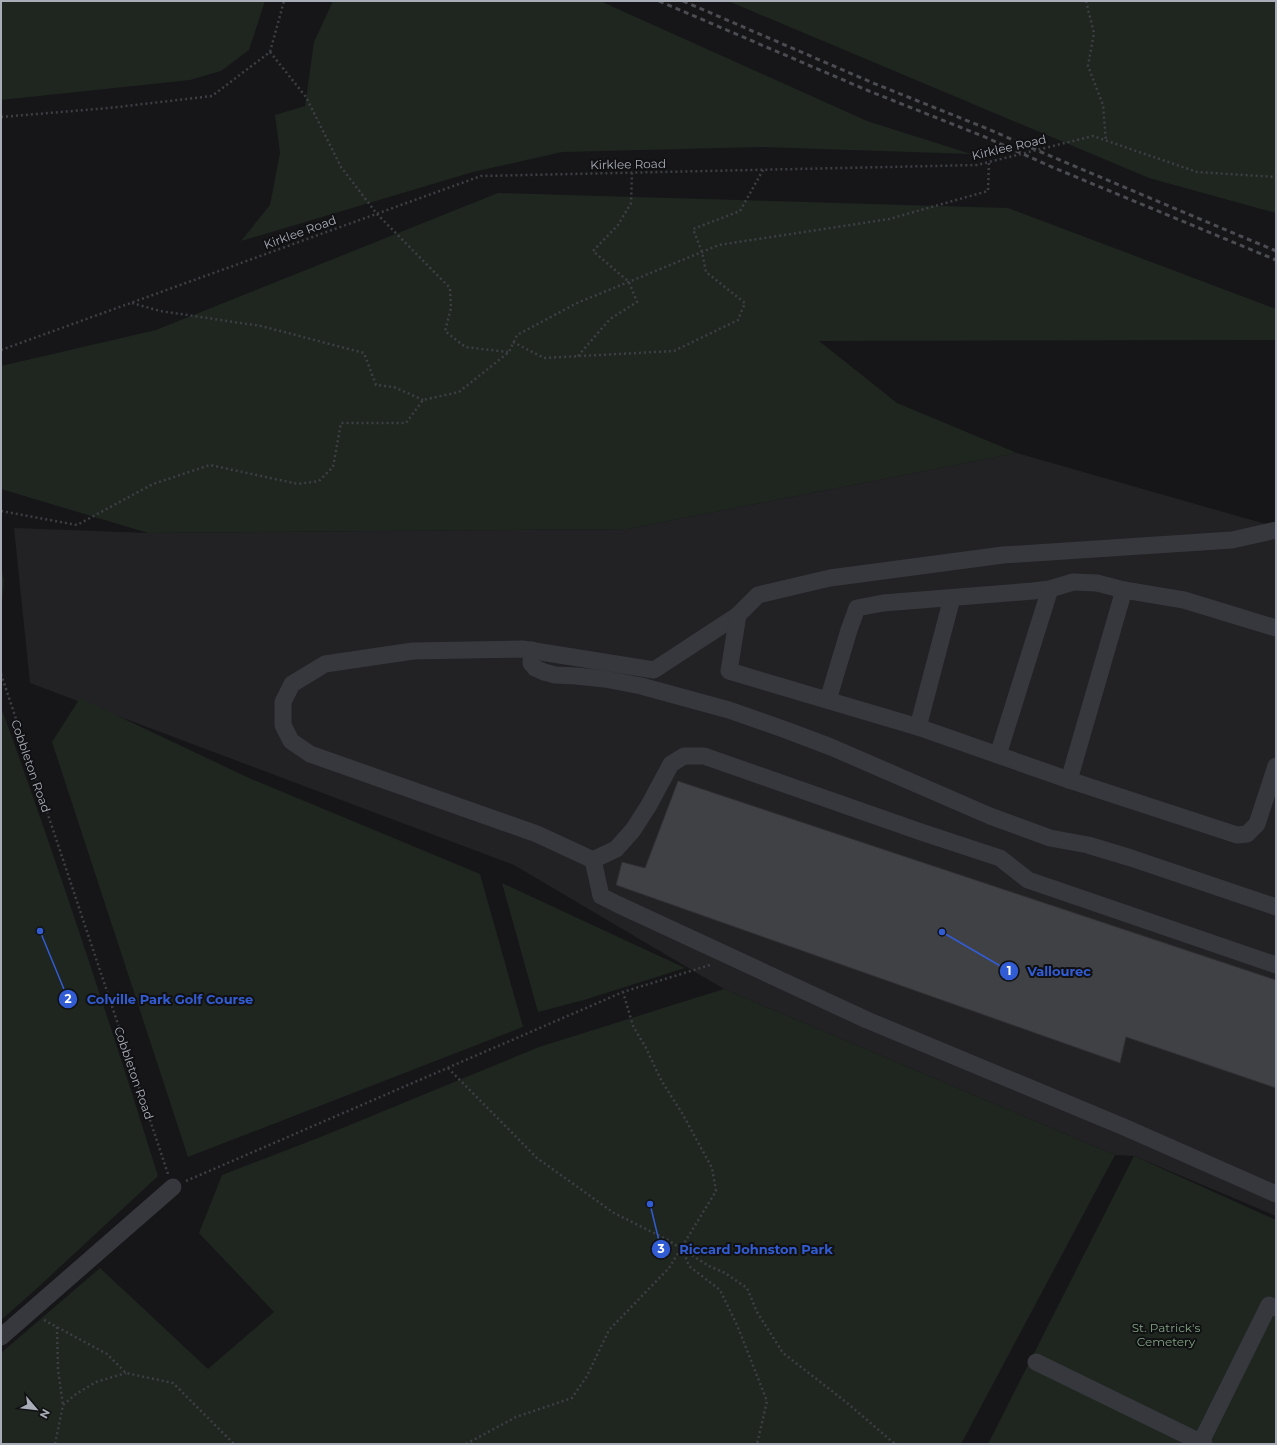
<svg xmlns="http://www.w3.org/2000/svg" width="1277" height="1445" font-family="Montserrat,sans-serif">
  <rect width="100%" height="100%" fill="#161618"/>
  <path fill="#222225" d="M 1017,453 L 1276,527 L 1276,1216 L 1134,1156 L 1115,1155 L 724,989 L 514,865 L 30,683 L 14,528 L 148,533 L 627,529 Z"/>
  <g fill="#1e261f">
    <path d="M 1,1 L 265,1 L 249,50 L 221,71 L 190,80 L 1,100 Z"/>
    <path d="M 333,1 L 600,1 L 867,121 L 971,154 L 762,147 L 562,152 L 473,172 L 241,241 L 270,205 L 280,153 L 275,115 L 305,106 L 314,42 Z"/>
    <path d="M 728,1 L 1276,1 L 1276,213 L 1149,178 Z"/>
    <path d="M 498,193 L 1008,208 L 1276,309 L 1276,340 L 819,341 L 897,403 L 1017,453 L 627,529 L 148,533 L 1,489 L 1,366 L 156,330 Z"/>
    <path d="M 1,566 L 4,581 L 1,611 Z"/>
    <path d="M 80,698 L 249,778 L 480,874 L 523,1027 L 188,1157 L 52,742 Z"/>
    <path d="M 1,707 C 57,862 109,1019 158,1176 L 35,1290 L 1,1320 Z"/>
    <path d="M 502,883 L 685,968 L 584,1000 L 538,1012 Z"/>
    <path d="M 724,989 L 1115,1155 L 961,1444 L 1,1444 L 1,1353 L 100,1268 L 208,1369 L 274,1312 L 199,1233 L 222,1175 L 323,1136 L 539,1047 Z"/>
    <path d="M 1134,1156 L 1276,1220 L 1276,1444 L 988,1444 Z"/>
  </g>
  <path fill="#404145" stroke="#303034" d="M 678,781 L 1276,980 L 1276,1088 L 1126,1037 L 1120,1063 L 616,885 L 622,862 L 645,868 Z"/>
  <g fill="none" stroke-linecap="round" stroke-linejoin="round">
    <g stroke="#3d3f44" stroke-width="2.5" stroke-dasharray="2 3" stroke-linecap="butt">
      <path d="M 1086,1 L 1094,33 L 1088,66 L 1103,105 L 1106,141"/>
      <path d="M 270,52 L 306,97 L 341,167 L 377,214 L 450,288 L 451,308 L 445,331 L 465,347 L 508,352"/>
      <path d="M 1,117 L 109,108 L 212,96 L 270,52 L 284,1"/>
      <path d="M 132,303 L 160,311 L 261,326 L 364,353 L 376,385 L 394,387 L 423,400"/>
      <path d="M 513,342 L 544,358 L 674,351 L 738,320 L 745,303 L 706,272 L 702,252 L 693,229 L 740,211 L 763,170"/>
      <path d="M 1,350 L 481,176 L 977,165 L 1093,136 L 1197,172 L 1276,177"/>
      <path d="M 578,356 L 610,319 L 637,302 L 629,282 L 593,251 L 618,225 L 631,203 L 632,173"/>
      <path d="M 1,511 L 77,525 L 153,484 L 210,465 L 298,484 L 319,481 L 333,467 L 341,423 L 406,423 L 423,400 L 459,392 L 509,352 L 517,335 L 577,303 L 719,245 L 889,219 L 988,191 L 989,162"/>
      <path d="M 1,674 L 168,1174"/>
      <path d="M 448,1068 L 537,1158 L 614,1213 L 666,1239 L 709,1266 L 725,1273 L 747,1288 L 757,1312 L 783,1353 L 846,1402 L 895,1444"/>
      <path d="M 186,1181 L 623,992 L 710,965"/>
      <path d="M 682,1248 L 689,1266 L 720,1290 L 737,1325 L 767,1401 L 757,1444"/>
      <path d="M 44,1320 L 107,1354 L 126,1373 L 173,1383 L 234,1444"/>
      <path d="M 57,1327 L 58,1370 L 63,1405"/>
      <path d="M 55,1444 L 63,1405 L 76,1394 L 96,1382 L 126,1373"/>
      <path d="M 466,1444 L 516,1417 L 572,1398 L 587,1376 L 609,1330 L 669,1268 L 716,1191 L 712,1168 L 682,1113 L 661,1080 L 646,1048 L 633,1026 L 623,992"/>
    </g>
    <g stroke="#37383d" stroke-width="17">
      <path d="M 1276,530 L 1232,540 L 1003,555 L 830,578 L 758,595 L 738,615 L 654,670 L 522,649 L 413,651 L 325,664 L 292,684 L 283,702 L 283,725 L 291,741 L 310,754 L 537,834 L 593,860 L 601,896 L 619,905 L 867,1020 L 1124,1127 L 1276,1194"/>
      <path d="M 738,615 L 729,671 L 918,727 L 1069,780 L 1237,835 L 1247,834 L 1257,824 L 1276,766"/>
      <path d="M 532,650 L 531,663 L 535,668 L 544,672 L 555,675 L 576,676 L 605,679 L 641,686 L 729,710 L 786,730 L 831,747 L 990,816 L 1050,838 L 1088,845 L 1131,858 L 1276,907"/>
      <path d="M 828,700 L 849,630 L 857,608 L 883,603 L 1033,591 L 1050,589 L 1073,582 L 1097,583 L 1124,590 L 1184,600 L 1276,628"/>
      <path d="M 918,727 L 952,598"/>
      <path d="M 998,755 L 1050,589"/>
      <path d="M 1069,780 L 1124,590"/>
      <path d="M 593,860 L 616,849 L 633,830 L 649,805 L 671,764 L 684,756 L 704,756 L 921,832 L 1000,858 L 1028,880 L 1276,965"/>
      <path d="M 1,1337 L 173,1187"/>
      <path d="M 1036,1362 L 1204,1444"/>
      <path d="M 1200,1444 L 1269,1305 L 1276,1308"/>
    </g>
    <g stroke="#4a4c52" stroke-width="3" stroke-dasharray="5 4" stroke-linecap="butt">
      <path d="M 659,1 L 869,91 L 985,137 L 1052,167 L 1276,260"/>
      <path d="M 683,1 L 873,83 L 988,129 L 1055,158 L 1276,251"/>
    </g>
  </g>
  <g text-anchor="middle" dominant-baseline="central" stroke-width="4" stroke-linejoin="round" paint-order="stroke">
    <g font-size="12" fill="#a8adb8" stroke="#111113">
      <text transform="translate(1009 147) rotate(-13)">Kirklee Road</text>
      <text transform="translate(628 164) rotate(-1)">Kirklee Road</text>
      <text transform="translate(300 232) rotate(-20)">Kirklee Road</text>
      <text transform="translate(31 766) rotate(71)">Cobbleton Road</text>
      <text transform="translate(134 1073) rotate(71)">Cobbleton Road</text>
    </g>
    <g font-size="12" fill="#7fa381" stroke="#111113">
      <text x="1166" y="1327">St. Patrick's<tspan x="1166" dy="14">Cemetery</tspan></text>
    </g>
  </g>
  <path fill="none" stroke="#325cd3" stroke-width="1.5" d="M942 932L1009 971M40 931L68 999M650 1204L661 1249"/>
  <g fill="#325cd3" stroke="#111113" stroke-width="1.5">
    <circle cx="942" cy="932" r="4"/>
    <circle cx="40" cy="931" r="4"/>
    <circle cx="650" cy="1204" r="4"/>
    <circle cx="1009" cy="971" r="10"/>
    <circle cx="68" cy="999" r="10"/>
    <circle cx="661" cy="1249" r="10"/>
  </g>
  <g font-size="12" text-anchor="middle" font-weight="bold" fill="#fff">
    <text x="1009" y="975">1</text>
    <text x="68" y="1003">2</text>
    <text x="661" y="1253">3</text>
  </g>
  <g font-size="13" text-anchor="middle" font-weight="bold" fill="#325cd3" stroke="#111113" stroke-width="4" stroke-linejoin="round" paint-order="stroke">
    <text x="1059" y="976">Vallourec</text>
    <text x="170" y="1004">Colville Park Golf Course</text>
    <text x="756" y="1254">Riccard Johnston Park</text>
  </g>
  <rect width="1277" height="1445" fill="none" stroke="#a8adb8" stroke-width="4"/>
  <g transform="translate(36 1409) rotate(118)" stroke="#111113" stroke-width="3" paint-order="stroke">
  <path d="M0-3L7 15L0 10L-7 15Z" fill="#a8adb8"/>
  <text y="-6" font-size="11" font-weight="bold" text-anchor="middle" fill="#a8adb8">N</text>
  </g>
</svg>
